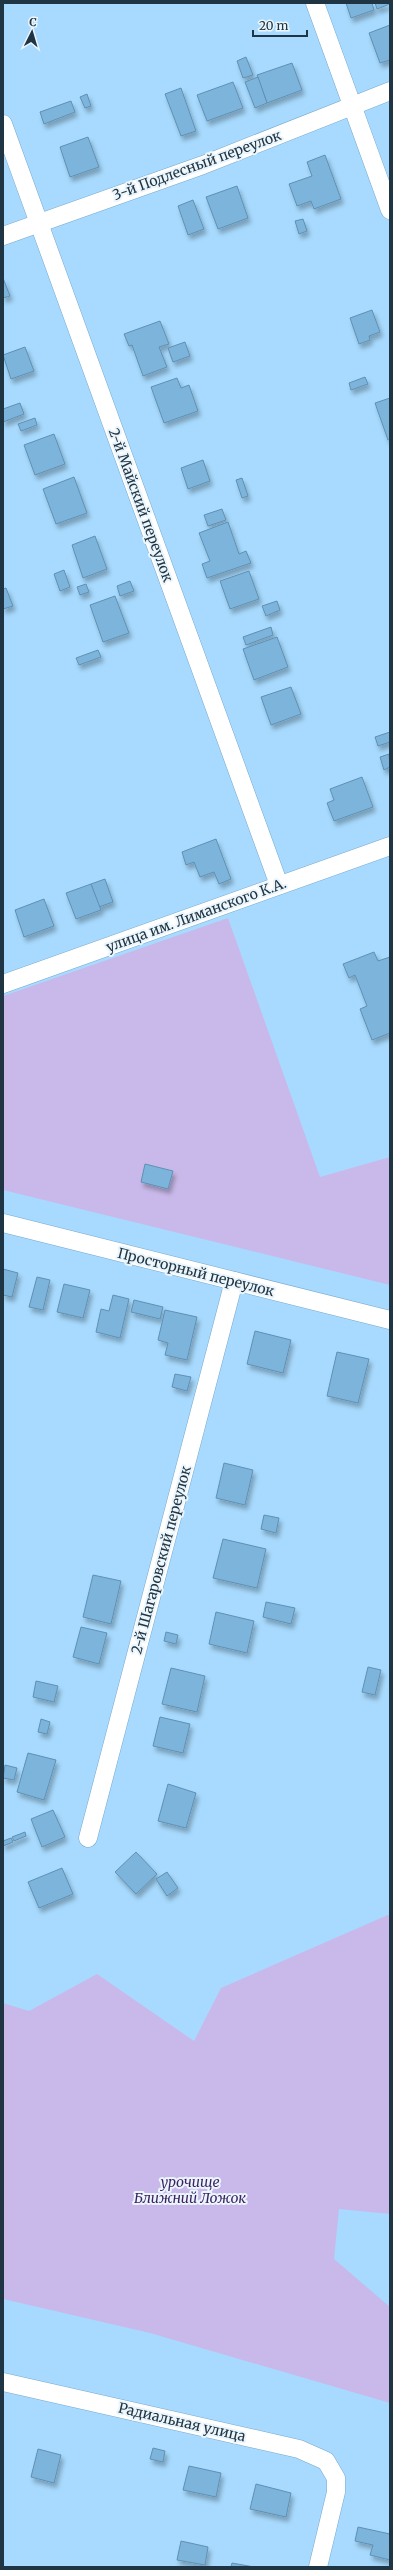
<svg xmlns="http://www.w3.org/2000/svg" width="393" height="2570" font-family="Merriweather,serif">
  <defs>
    <filter id="shadow"><feDropShadow dx="2.5" dy="4.5" stdDeviation="2" flood-color="#0004"/></filter>
  </defs>
  <rect width="100%" height="100%" fill="#a7dafe"/>
  <g fill="#c9b9ea">
    <path d="M 228,918 L 320,1177 L 390,1157 L 390,1285 L 3,1190 L 3,996 Z"/>
    <path d="M 390,1914 L 390,2214 L 339,2209 L 334,2259 L 390,2307 L 390,2403 L 150,2333 L 3,2299 L 3,2003 L 29,2011 L 97,1974 L 194,2041 L 221,1988 Z"/>
  </g>
  <g fill="#7cb4db" stroke="#6090b2" filter="url(#shadow)">
    <path d="M 346,3 L 372,3 L 374,10 L 351,18 Z"/>
    <path d="M 375,3 L 390,3 L 390,4 L 377,9 Z"/>
    <path d="M 390,25 L 390,60 L 380,63 L 369,33 Z"/>
    <path d="M 246,57 L 253,75 L 243,78 L 237,61 Z"/>
    <path d="M 292,63 L 302,90 L 267,103 L 257,75 Z"/>
    <path d="M 258,77 L 267,103 L 255,108 L 245,82 Z"/>
    <path d="M 233,82 L 243,108 L 207,121 L 197,95 Z"/>
    <path d="M 181,88 L 196,131 L 181,136 L 165,94 Z"/>
    <path d="M 87,94 L 91,106 L 85,108 L 80,97 Z"/>
    <path d="M 71,101 L 75,112 L 44,124 L 40,112 Z"/>
    <path d="M 88,137 L 99,167 L 70,177 L 60,147 Z"/>
    <path d="M 325,155 L 341,199 L 314,209 L 311,201 L 297,206 L 289,184 L 312,176 L 307,162 Z"/>
    <path d="M 237,186 L 248,218 L 218,229 L 206,197 Z"/>
    <path d="M 193,200 L 204,229 L 188,235 L 178,206 Z"/>
    <path d="M 303,219 L 307,231 L 299,234 L 295,221 Z"/>
    <path d="M 3,278 L 10,296 L 3,298 Z"/>
    <path d="M 372,310 L 380,332 L 369,336 L 370,340 L 359,344 L 350,318 Z"/>
    <path d="M 160,321 L 169,344 L 159,347 L 167,367 L 143,376 L 132,345 L 129,346 L 124,334 Z"/>
    <path d="M 185,342 L 190,356 L 173,362 L 168,348 Z"/>
    <path d="M 25,347 L 34,371 L 11,379 L 3,355 Z"/>
    <path d="M 365,377 L 368,384 L 351,390 L 349,383 Z"/>
    <path d="M 177,378 L 181,388 L 189,385 L 198,411 L 164,423 L 151,387 Z"/>
    <path d="M 390,398 L 390,439 L 388,440 L 375,403 Z"/>
    <path d="M 20,403 L 24,414 L 3,422 L 3,409 Z"/>
    <path d="M 35,418 L 37,425 L 21,431 L 18,424 Z"/>
    <path d="M 54,434 L 65,464 L 35,475 L 24,445 Z"/>
    <path d="M 203,460 L 210,481 L 188,489 L 181,468 Z"/>
    <path d="M 74,477 L 87,513 L 56,524 L 43,489 Z"/>
    <path d="M 242,478 L 248,496 L 242,498 L 236,480 Z"/>
    <path d="M 222,509 L 226,520 L 208,526 L 204,515 Z"/>
    <path d="M 228,522 L 239,554 L 246,551 L 251,563 L 207,578 L 202,564 L 210,561 L 199,533 Z"/>
    <path d="M 95,536 L 107,569 L 83,578 L 72,545 Z"/>
    <path d="M 64,570 L 70,587 L 60,591 L 54,574 Z"/>
    <path d="M 249,571 L 259,599 L 230,609 L 220,581 Z"/>
    <path d="M 130,581 L 134,591 L 120,596 L 117,586 Z"/>
    <path d="M 86,584 L 89,592 L 80,595 L 77,587 Z"/>
    <path d="M 6,588 L 13,606 L 3,609 L 3,589 Z"/>
    <path d="M 115,596 L 129,633 L 103,642 L 90,605 Z"/>
    <path d="M 277,601 L 280,610 L 266,616 L 262,606 Z"/>
    <path d="M 271,627 L 273,635 L 246,645 L 243,637 Z"/>
    <path d="M 277,637 L 288,667 L 254,680 L 243,649 Z"/>
    <path d="M 98,650 L 101,657 L 79,665 L 76,658 Z"/>
    <path d="M 291,687 L 301,714 L 271,725 L 261,697 Z"/>
    <path d="M 390,732 L 390,742 L 378,746 L 375,737 Z"/>
    <path d="M 389,754 L 390,767 L 384,770 L 380,757 Z"/>
    <path d="M 362,777 L 373,807 L 334,821 L 327,803 L 334,800 L 330,789 Z"/>
    <path d="M 216,839 L 231,879 L 219,884 L 214,872 L 200,877 L 194,862 L 186,865 L 182,852 Z"/>
    <path d="M 105,879 L 113,902 L 99,907 L 91,884 Z"/>
    <path d="M 91,884 L 101,910 L 76,919 L 66,893 Z"/>
    <path d="M 44,899 L 54,926 L 24,937 L 15,910 Z"/>
    <path d="M 374,952 L 378,961 L 390,957 L 390,1033 L 372,1040 L 360,1009 L 367,1006 L 355,975 L 349,978 L 343,964 Z"/>
    <path d="M 145,1164 L 173,1171 L 168,1189 L 141,1182 Z"/>
    <path d="M 3,1269 L 18,1273 L 12,1297 L 3,1295 Z"/>
    <path d="M 37,1277 L 50,1280 L 43,1310 L 29,1307 Z"/>
    <path d="M 64,1284 L 90,1290 L 83,1318 L 57,1312 Z"/>
    <path d="M 113,1295 L 129,1299 L 120,1338 L 96,1332 L 101,1309 L 109,1311 Z"/>
    <path d="M 134,1300 L 163,1307 L 160,1319 L 131,1312 Z"/>
    <path d="M 165,1310 L 197,1317 L 187,1360 L 165,1355 L 168,1343 L 158,1340 Z"/>
    <path d="M 255,1331 L 291,1340 L 283,1373 L 247,1364 Z"/>
    <path d="M 337,1352 L 369,1359 L 358,1403 L 327,1396 Z"/>
    <path d="M 175,1374 L 191,1377 L 187,1391 L 172,1387 Z"/>
    <path d="M 224,1463 L 253,1470 L 245,1505 L 216,1498 Z"/>
    <path d="M 264,1515 L 279,1518 L 276,1533 L 261,1529 Z"/>
    <path d="M 223,1539 L 266,1549 L 257,1588 L 213,1578 Z"/>
    <path d="M 93,1575 L 121,1581 L 111,1624 L 83,1617 Z"/>
    <path d="M 266,1602 L 295,1608 L 291,1624 L 263,1617 Z"/>
    <path d="M 216,1612 L 254,1621 L 247,1653 L 209,1644 Z"/>
    <path d="M 81,1627 L 107,1633 L 99,1664 L 73,1657 Z"/>
    <path d="M 166,1632 L 178,1635 L 176,1644 L 164,1641 Z"/>
    <path d="M 368,1667 L 381,1670 L 375,1695 L 362,1692 Z"/>
    <path d="M 171,1668 L 205,1676 L 197,1712 L 162,1704 Z"/>
    <path d="M 36,1681 L 58,1686 L 54,1702 L 33,1697 Z"/>
    <path d="M 160,1717 L 190,1724 L 183,1753 L 153,1746 Z"/>
    <path d="M 41,1719 L 50,1722 L 47,1734 L 38,1732 Z"/>
    <path d="M 28,1753 L 56,1760 L 44,1800 L 17,1792 Z"/>
    <path d="M 5,1765 L 17,1768 L 14,1780 L 3,1778 Z"/>
    <path d="M 168,1784 L 196,1793 L 186,1828 L 158,1821 Z"/>
    <path d="M 53,1810 L 65,1837 L 42,1847 L 31,1819 Z"/>
    <path d="M 25,1832 L 26,1836 L 14,1841 L 12,1837 Z"/>
    <path d="M 11,1838 L 13,1842 L 3,1846 L 3,1841 Z"/>
    <path d="M 136,1852 L 157,1874 L 136,1894 L 115,1872 Z"/>
    <path d="M 62,1868 L 73,1894 L 39,1908 L 28,1882 Z"/>
    <path d="M 167,1872 L 178,1888 L 167,1896 L 156,1879 Z"/>
    <path d="M 153,2448 L 165,2451 L 163,2462 L 150,2459 Z"/>
    <path d="M 38,2449 L 61,2455 L 54,2483 L 31,2477 Z"/>
    <path d="M 189,2466 L 221,2473 L 216,2497 L 183,2490 Z"/>
    <path d="M 256,2484 L 291,2493 L 286,2517 L 250,2509 Z"/>
    <path d="M 358,2527 L 390,2534 L 390,2560 L 370,2555 L 373,2545 L 355,2541 Z"/>
    <path d="M 181,2541 L 208,2547 L 205,2565 L 177,2560 Z"/>
    <path d="M 232,2563 L 254,2567 L 231,2567 Z"/>
  </g>
  <g fill="none" stroke-linecap="round" stroke-linejoin="round">
    <g stroke="#78a9cc" stroke-width="19">
      <g id="minor">
        <path d="M 315,3 L 390,210"/>
        <path d="M 3,124 L 279,885"/>
        <path d="M 3,236 L 203,165 L 390,91"/>
        <path d="M 3,984 L 390,846"/>
        <path d="M 3,1223 L 390,1320"/>
        <path d="M 88,1838 L 234,1281"/>
        <path d="M 3,2382 L 299,2449 L 326,2461 L 336,2478 L 336,2492 L 318,2567"/>
      </g>
    </g>
    <use href="#minor" stroke="#fff" stroke-width="18"/>
  </g>
  <g text-anchor="middle" dominant-baseline="central" stroke-width="4" stroke-linejoin="round" paint-order="stroke">
    <g font-size="14" fill="#203543" stroke="#ebf5fc">
      <text transform="translate(197 165) rotate(-20)">3-й Подлесный переулок</text>
      <text transform="translate(141 505) rotate(70)">2-й Майский переулок</text>
      <text transform="translate(196 915) rotate(-20)">улица им. Лиманского К.А.</text>
      <text transform="translate(196 1272) rotate(14)">Просторный переулок</text>
      <text transform="translate(161 1560) rotate(-75)">2-й Шагаровский переулок</text>
      <text transform="translate(182 2422) rotate(13)">Радиальная улица</text>
    </g>
    <g font-size="14" font-style="italic" fill="#3b1f61" stroke="#ebf5fc">
      <text x="190" y="2182">урочище<tspan x="190" dy="16">Ближний Ложок</tspan></text>
    </g>
  </g>
  <rect width="393" height="2570" fill="none" stroke="#203543" stroke-width="8"/>
  <g transform="translate(32 32) rotate(5)" stroke="#ebf5fc" stroke-width="3" paint-order="stroke">
  <path d="M0-3L7 15L0 10L-7 15Z" fill="#203543"/>
  <text y="-6" font-size="11" font-weight="bold" text-anchor="middle" fill="#203543">С</text>
  </g>
  <path d="M253 30v6h54v-6" fill="none" stroke="#203543" stroke-width="2"/>
  <text x="259" y="30" font-size="12" fill="#203543" stroke="#ebf5fc" stroke-width="3" paint-order="stroke">20 m</text>
</svg>
